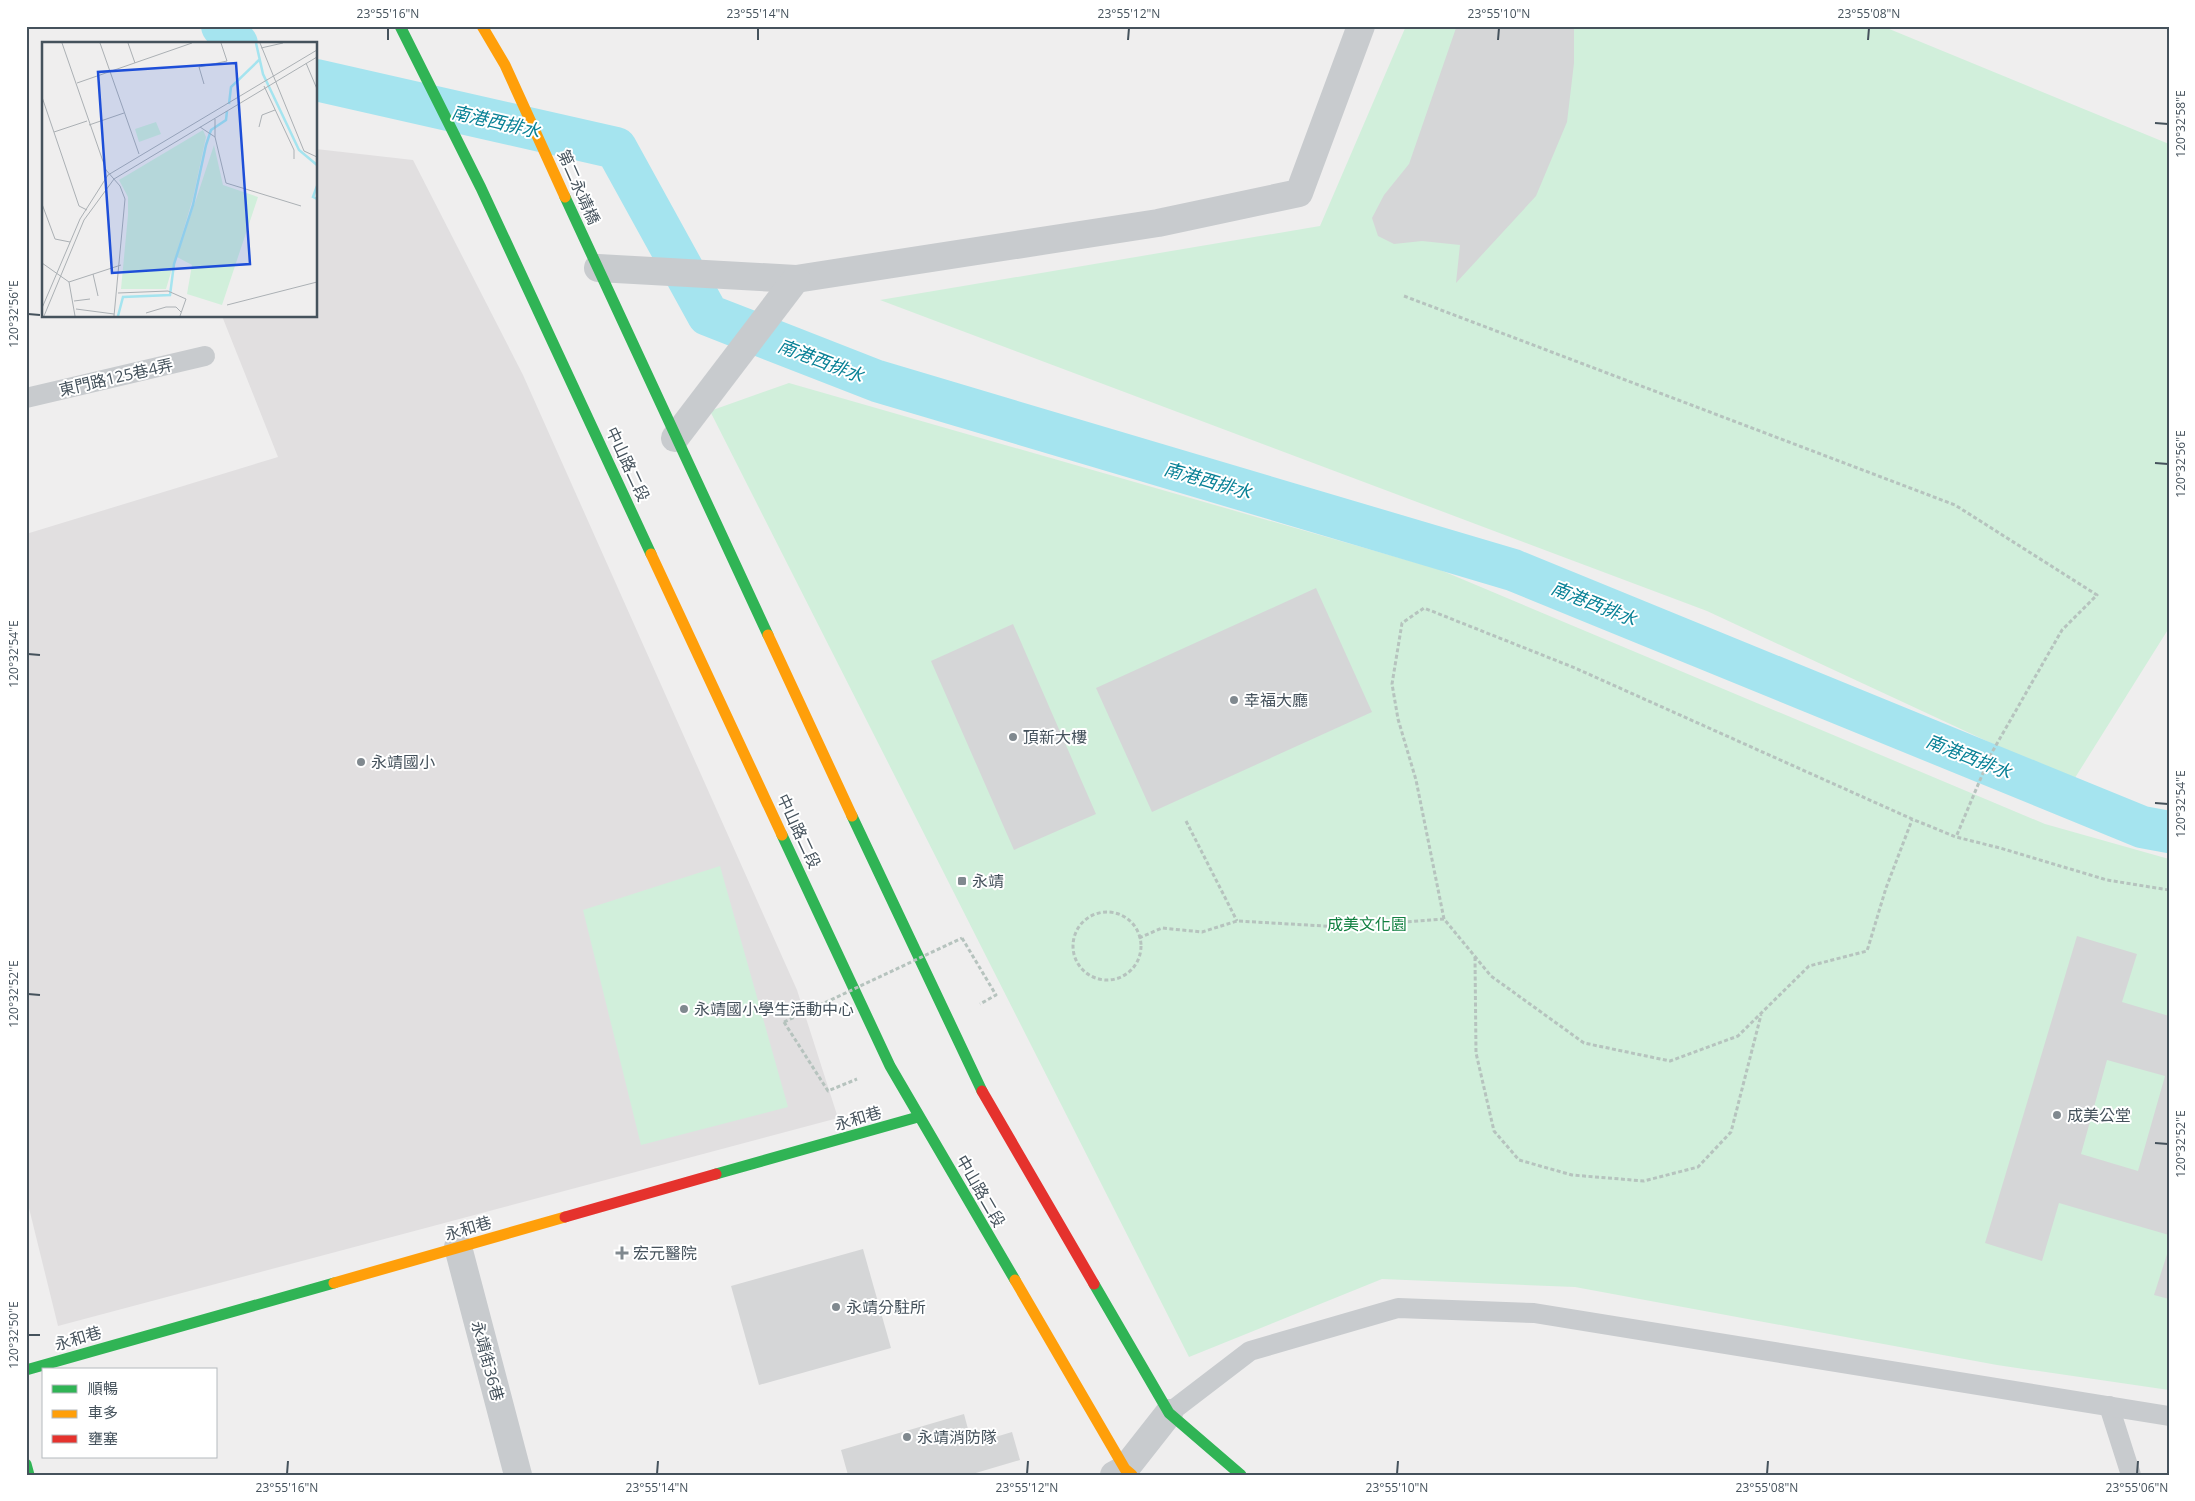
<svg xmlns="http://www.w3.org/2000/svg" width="2195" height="1501" font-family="'Open Sans','Noto Sans TC',sans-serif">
  <rect width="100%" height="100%" fill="#efeeee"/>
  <path fill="#e1dfe0" d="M 316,149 L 413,160 L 523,375 L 797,990 L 838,1118 L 58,1326 L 26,1196 L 26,534 L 278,457 L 222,316 L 316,316 Z"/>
  <g fill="#d1efdb">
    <path d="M 1406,26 L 1882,26 L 2169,144 L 2169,628 L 2073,781 L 1707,611 L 880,300 L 1320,226 Z"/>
    <path d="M 789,383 L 1438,569 L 2045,824 L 2169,859 L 2169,1390 L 1997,1365 L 1575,1287 L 1382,1279 L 1189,1357 L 710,411 Z"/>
    <path d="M 720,866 L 788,1107 L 641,1145 L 583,910 Z"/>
  </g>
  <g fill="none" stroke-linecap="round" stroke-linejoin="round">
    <g stroke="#a5e4ef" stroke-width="42">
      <path d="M 222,26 L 237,44"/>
      <path d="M 316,80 L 616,148 L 708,315 L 877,381 L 1513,570 L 2142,827 L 2169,832"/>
    </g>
  </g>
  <g fill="#d5d6d7" fill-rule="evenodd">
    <path d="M 1459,26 L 1574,26 L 1574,63 L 1567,122 L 1536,196 L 1456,283 L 1460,245 L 1422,241 L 1394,244 L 1378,236 L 1372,218 L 1384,195 L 1409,164 L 1456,28 Z"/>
    <path d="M 1316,588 L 1372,712 L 1152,812 L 1096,688 Z"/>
    <path d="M 1013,624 L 1096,814 L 1014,850 L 931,661 Z"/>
    <path d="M 2077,936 L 2137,954 L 2122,1002 L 2169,1016 L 2169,1235 L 2059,1203 L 2042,1261 L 1985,1243 ZM 2107,1060 L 2165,1076 L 2138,1171 L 2081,1154 Z"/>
    <path d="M 2169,1248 L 2169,1299 L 2154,1295 Z"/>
    <path d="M 863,1249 L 891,1348 L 759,1385 L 731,1286 Z"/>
    <path d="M 964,1414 L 972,1444 L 1012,1432 L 1020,1460 L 969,1475 L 848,1475 L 841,1450 Z"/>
  </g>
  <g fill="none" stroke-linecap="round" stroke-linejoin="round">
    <g stroke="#b6c3be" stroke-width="3" stroke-dasharray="4 2.5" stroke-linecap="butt">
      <path d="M 1404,296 L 1955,505 L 2097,595 L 2062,630 L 1991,754 L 1956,837"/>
      <path d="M 1186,821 L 1237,921"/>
      <circle cx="1107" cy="946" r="34"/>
      <path d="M 1444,919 L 1416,780 L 1398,719 L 1392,684 L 1402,623 L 1424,608 L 1575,668 L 1912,819 L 1956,837 L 2000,848 L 2107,880 L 2169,890"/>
      <path d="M 962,938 L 996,995 L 980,1004"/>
      <path d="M 1139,938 L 1162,928 L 1202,932 L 1237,921 L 1341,927 L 1444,919 L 1491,976 L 1584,1043 L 1670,1061 L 1738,1036 L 1809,966 L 1867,951 L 1886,888 L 1912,820"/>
      <path d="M 1475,957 L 1476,1053 L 1494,1131 L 1519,1160 L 1572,1175 L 1644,1181 L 1698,1167 L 1731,1132 L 1761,1015"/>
      <path d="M 784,1022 L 828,1091 L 857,1079"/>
    </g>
    <g stroke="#c8cbce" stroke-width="20">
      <path d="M 26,398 L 205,356"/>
      <path d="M 2109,1406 L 2131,1475"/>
      <path d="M 1169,1413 L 1250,1351 L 1398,1308 L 1534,1313 L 2169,1416"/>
    </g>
    <g stroke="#c8cbce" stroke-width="28">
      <path d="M 598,268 L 796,279 L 1158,223 L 1299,193 L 1361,26"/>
      <path d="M 675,438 L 796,279"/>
      <path d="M 458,1247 L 518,1475"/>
      <path d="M 1114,1475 L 1125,1469 L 1169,1413"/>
    </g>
    <g stroke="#30b455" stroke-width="11">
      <path d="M 400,26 L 481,188 L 651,554"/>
      <path d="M 565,197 L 768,635"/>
      <path d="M 852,816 L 982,1091"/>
      <path d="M 782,835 L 890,1066 L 1015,1280"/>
      <path d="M 716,1174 L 918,1117"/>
      <path d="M 1094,1284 L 1169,1413 L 1241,1475"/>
      <path d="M 26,1370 L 334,1283"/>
      <path d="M 26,1464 L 29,1475"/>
    </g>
    <g stroke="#ff9f0a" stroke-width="11">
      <path d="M 482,26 L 505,65 L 565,197"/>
      <path d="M 651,554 L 782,835"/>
      <path d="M 768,635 L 852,816"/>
      <path d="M 1015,1280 L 1125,1469 L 1132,1475"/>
      <path d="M 334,1283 L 565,1217"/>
    </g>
    <g stroke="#e5322d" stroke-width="11">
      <path d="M 982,1091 L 1094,1284"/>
      <path d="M 565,1217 L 716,1174"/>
    </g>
    <path stroke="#b6c3be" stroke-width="3" stroke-dasharray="4 2.5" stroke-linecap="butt" d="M 784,1022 L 962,938"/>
  </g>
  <path fill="none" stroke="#45525c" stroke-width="2" d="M 388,40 L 388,28M 758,40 L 758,28M 1128,40 L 1129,28M 1498,40 L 1499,28M 1868,40 L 1869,28M 2155,123 L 2168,124M 28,314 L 40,315M 2155,463 L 2168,464M 28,654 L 40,655M 2155,803 L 2168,804M 28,994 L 40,995M 2155,1143 L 2168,1144M 28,1335 L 40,1335M 287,1474 L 288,1461M 657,1474 L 658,1461M 1027,1474 L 1028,1461M 1397,1474 L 1398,1461M 1767,1474 L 1768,1461M 2137,1474 L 2138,1461"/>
  <g fill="#80898f" stroke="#fff" stroke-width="2">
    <circle cx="1234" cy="700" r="5"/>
    <circle cx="1013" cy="737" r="5"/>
    <circle cx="361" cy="762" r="5"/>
    <rect x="957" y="876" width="10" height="10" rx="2.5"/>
    <circle cx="684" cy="1009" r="5"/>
    <circle cx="2057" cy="1115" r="5"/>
    <path d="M619.5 1245.5h5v5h5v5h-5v5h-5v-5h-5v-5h5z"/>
    <circle cx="836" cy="1307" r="5"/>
    <circle cx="907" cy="1437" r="5"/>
  </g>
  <g text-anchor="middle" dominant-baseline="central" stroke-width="4" stroke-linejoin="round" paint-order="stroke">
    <g font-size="16" fill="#45525c" stroke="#fff">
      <text transform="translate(579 187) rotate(66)">第二永靖橋</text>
      <text transform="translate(116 377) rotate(-13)">東門路125巷4弄</text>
      <text transform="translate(628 464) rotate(65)">中山路二段</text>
      <text transform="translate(799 831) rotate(65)">中山路二段</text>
      <text transform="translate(858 1118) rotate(-16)">永和巷</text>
      <text transform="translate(981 1191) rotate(60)">中山路二段</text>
      <text transform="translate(468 1228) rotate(-16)">永和巷</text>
      <text transform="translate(78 1338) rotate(-16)">永和巷</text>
      <text transform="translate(488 1361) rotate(75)">永靖街36巷</text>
    </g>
    <g font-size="16" fill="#45525c" stroke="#fff" text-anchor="start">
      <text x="1244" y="700">幸福大廳</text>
      <text x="1023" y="737">頂新大樓</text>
      <text x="371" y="762">永靖國小</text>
      <text x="972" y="881">永靖</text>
      <text x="694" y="1009">永靖國小學生活動中心</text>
      <text x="2067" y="1115">成美公堂</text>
      <text x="633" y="1253">宏元醫院</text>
      <text x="846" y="1307">永靖分駐所</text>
      <text x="917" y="1437">永靖消防隊</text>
    </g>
    <g font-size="16" fill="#138042" stroke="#fff">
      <text x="1367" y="924">成美文化園</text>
    </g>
    <g font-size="18" font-style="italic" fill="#088196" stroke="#fff">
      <text transform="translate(496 121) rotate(13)">南港西排水</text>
      <text transform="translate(821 360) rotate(21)">南港西排水</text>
      <text transform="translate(1208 480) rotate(16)">南港西排水</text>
      <text transform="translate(1594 603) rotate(22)">南港西排水</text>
      <text transform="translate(1969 756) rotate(22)">南港西排水</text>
    </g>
  </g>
  <g transform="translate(42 42)">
    <rect width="275" height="275" fill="#efeeee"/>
    <path d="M 114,80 L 119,92 L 97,100 L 93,87 ZM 161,88 L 164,95 L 151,156 L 124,247 L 79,247 L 86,173 L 86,155 L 77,138 ZM 172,103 L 181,143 L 216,155 L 180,263 L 145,252 L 150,223 L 135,215 Z" fill="#d1efdb"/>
    <path fill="none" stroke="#a5e4ef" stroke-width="2.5" d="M 214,1 L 221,32 L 257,108 L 275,123M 187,62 L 189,45 L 217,18M 275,144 L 271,155 L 275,157M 76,274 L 81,255 L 128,253 L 132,222 L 151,163 L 164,103 L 169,88 L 184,78 L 185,69"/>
    <path fill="none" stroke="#abb0b4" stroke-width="1" d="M 20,1 L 64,128 L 78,144 L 83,157 L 72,274M 58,1 L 97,112M 86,1 L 93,21M 218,1 L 262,109 L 275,115M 219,6 L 241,1M 264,21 L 275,47M 35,41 L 150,1M 162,42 L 157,25 L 185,19 L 179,1M 222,44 L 252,108 L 252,117M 0,55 L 37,164 L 45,168M 173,77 L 173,95 L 184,141 L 259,164M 47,83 L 82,71M 158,85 L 173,95M 217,85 L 220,73 L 233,68M 12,90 L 45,79M 0,162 L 13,197 L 28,200M 0,221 L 27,240 L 33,274M 51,232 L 56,254M 27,240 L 79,223M 76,251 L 126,249 L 144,257 L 138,274M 32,259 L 48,257M 185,263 L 275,240M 0,266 L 38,177 L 66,133 L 275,8M 34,267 L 72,272M 104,271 L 124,265 L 134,265 L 139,270M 2,274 L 42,178 L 72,137 L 275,15"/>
    <path fill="#1d4ed8" fill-opacity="0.15" stroke="#1d4ed8" stroke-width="2.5" d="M 194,21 L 208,222 L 70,231 L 56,30 Z"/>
    <rect width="275" height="275" fill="none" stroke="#45525c" stroke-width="2.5"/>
  </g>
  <rect width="2195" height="1501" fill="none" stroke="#ffffff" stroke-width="55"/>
  <rect x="42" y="1368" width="175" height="90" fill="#ffffff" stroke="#b5babe"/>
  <rect x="52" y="1385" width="25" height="8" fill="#30b455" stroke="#b5babe"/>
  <text x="88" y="1394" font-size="15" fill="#45525c">順暢</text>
  <rect x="52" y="1410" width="25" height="8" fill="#ff9f0a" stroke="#b5babe"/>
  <text x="88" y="1418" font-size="15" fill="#45525c">車多</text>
  <rect x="52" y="1435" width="25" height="8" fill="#e5322d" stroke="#b5babe"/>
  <text x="88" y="1444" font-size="15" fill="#45525c">壅塞</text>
  <rect x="28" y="28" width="2140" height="1446" fill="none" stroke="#45525c" stroke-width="2"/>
  <g font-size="12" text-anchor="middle" fill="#45525c">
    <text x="388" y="18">23°55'16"N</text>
    <text x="758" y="18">23°55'14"N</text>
    <text x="1129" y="18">23°55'12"N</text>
    <text x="1499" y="18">23°55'10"N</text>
    <text x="1869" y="18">23°55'08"N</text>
    <text transform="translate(2181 124) rotate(-90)" y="4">120°32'58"E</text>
    <text transform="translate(14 314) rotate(-90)" y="4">120°32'56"E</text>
    <text transform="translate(2181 464) rotate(-90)" y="4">120°32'56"E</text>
    <text transform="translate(14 654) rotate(-90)" y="4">120°32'54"E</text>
    <text transform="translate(2181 804) rotate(-90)" y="4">120°32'54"E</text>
    <text transform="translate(14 994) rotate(-90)" y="4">120°32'52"E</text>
    <text transform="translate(2181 1144) rotate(-90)" y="4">120°32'52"E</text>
    <text transform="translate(14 1335) rotate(-90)" y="4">120°32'50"E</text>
    <text x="287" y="1492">23°55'16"N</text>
    <text x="657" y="1492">23°55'14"N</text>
    <text x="1027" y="1492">23°55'12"N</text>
    <text x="1397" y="1492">23°55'10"N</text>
    <text x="1767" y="1492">23°55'08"N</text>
    <text x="2137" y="1492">23°55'06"N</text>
  </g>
</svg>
